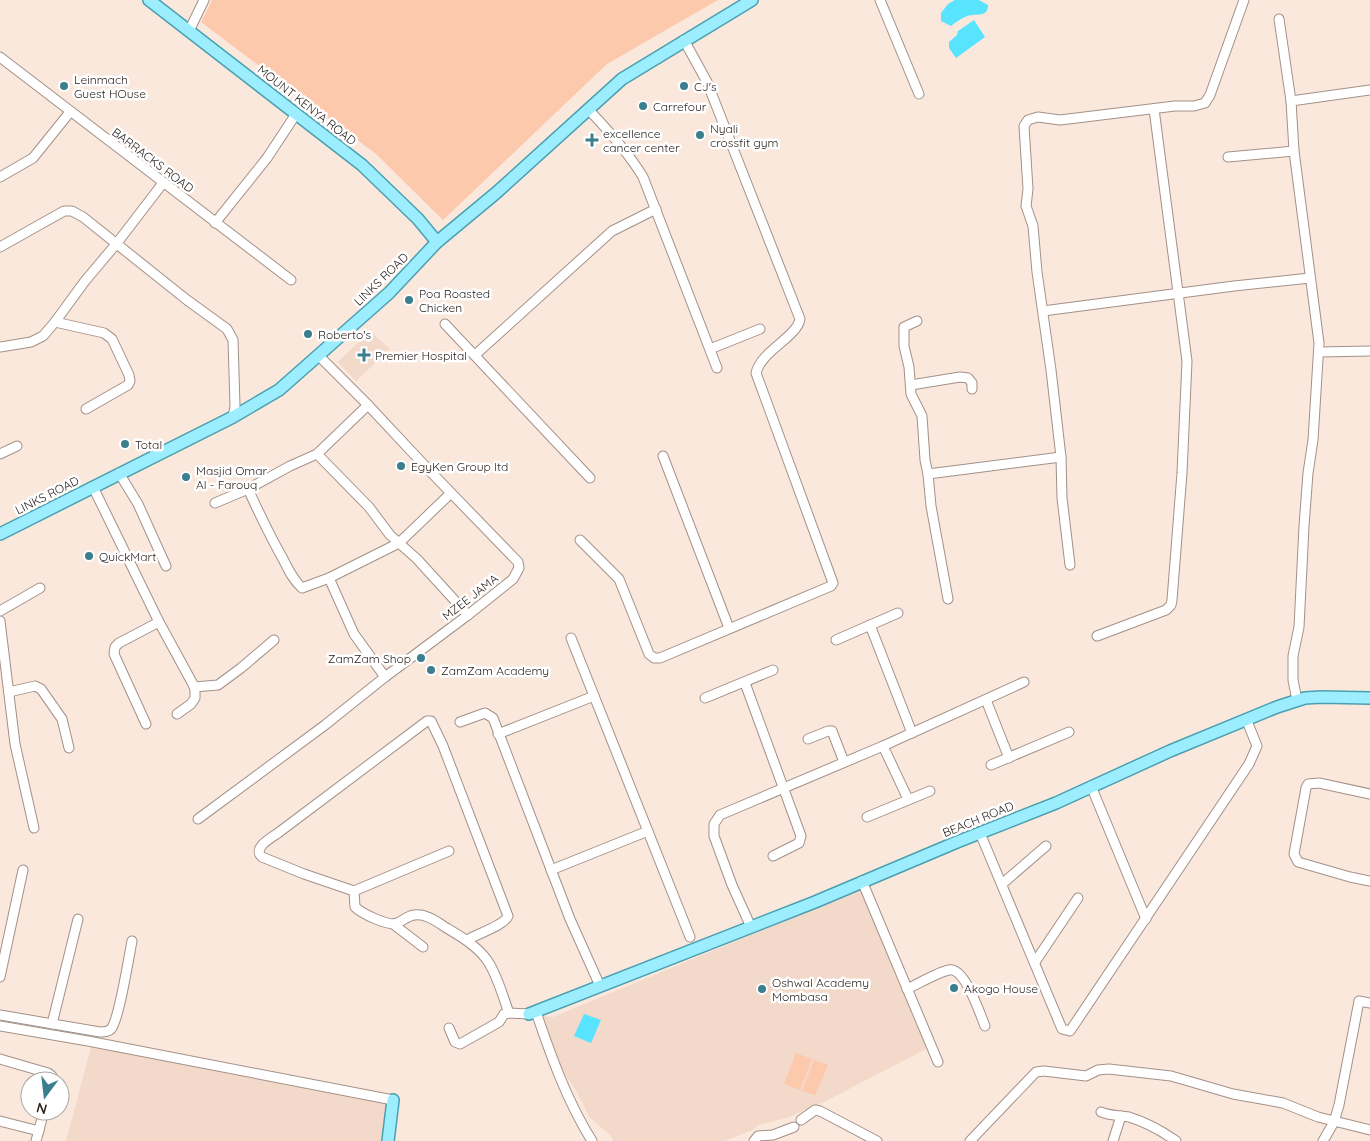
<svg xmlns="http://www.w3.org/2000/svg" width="1370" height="1141" font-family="Quicksand,sans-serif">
  <rect width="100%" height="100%" fill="#fbe8dd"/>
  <g fill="#f3d9ca">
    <path d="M 370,331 L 390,349 L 356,381 L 338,362 Z"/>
    <path d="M 862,889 L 928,1048 L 822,1103 L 789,1117 L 759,1125 L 752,1130 L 725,1141 L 613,1141 L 612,1137 L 589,1117 L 577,1092 L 562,1070 L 543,1016 L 553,1017 Z"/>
    <path d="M 92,1043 L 390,1101 L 384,1141 L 66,1141 Z"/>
  </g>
  <g fill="#fcc9ad">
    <path d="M 212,0 L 718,0 L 607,64 L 443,220 L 376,154 L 201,22 Z"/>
    <path d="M 796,1053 L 812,1059 L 800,1090 L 784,1084 Z"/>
    <path d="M 814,1060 L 828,1065 L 815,1095 L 802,1091 Z"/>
  </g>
  <g fill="#58e4ff">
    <path d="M 955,0 L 979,0 L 988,5 C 988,19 975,12 965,17 C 960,19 955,23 951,26 L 941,21 L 941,13 L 948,4 Z"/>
    <path d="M 974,20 L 985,37 L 956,58 L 949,48 L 949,42 L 957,35 L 958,31 Z"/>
    <path d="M 584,1014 L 601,1020 L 591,1043 L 574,1036 Z"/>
  </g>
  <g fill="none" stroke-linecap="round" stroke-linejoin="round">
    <g stroke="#a39188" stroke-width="11">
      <g id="minor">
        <path d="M 880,0 L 919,94"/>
        <path d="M 1279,19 L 1291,101 L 1294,151 L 1319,343 L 1313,440 L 1308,473 L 1304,526 L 1299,627 L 1293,656 L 1293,680 L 1297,700"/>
        <path d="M 189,31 L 204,0"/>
        <path d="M 0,57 L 291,280"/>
        <path d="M 1291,101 L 1370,90"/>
        <path d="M 588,109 C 608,130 628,152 643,177 L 717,368"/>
        <path d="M 1228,157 L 1294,151"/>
        <path d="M 0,177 L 33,158 L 70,112"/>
        <path d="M 215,223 L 267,158 L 296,114"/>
        <path d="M 0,247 L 64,211 L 72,211 L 83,217 L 187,300 L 227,329 L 233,340 L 235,406 L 233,417"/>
        <path d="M 1043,311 L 1234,286 L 1310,278"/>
        <path d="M 917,321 L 904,327 L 904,346 L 909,367 L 911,394 L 922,416 L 925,460 L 928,474"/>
        <path d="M 55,322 L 104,333 L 112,339 L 129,375 L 130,381 L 128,385 L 86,409"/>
        <path d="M 445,324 L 590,478"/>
        <path d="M 0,347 L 31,342 L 43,336 L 55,322 L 85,281 L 117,243 L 163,183"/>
        <path d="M 710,349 L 760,329"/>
        <path d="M 1319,352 L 1370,351"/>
        <path d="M 475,355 L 612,231 L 656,209"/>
        <path d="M 911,385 L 960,377 L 968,378 L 972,383 L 972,389"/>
        <path d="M 0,454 L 17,446"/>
        <path d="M 317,454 L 369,507 L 390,535 L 417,559 L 468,615"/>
        <path d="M 663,456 L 729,628"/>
        <path d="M 119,473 L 138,504 L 166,566"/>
        <path d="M 93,487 L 159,622 L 195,688 L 195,698 L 191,704 L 177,714"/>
        <path d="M 248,489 C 259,513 270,536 283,559 C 288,569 293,580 302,588 L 329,578 L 399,543 L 451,493"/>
        <path d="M 215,503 L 248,489 L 290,466 L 317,454 L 368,405"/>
        <path d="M 580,540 L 619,579 L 649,654 L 654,658 L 660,658 L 831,586 L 833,583 L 756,373 C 761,351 797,337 800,319 L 707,82 L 684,40"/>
        <path d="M 1070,565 L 1062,498 L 1061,457 L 1051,370 L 1037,272 L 1033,226 L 1026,206 L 1028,189 L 1024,126 L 1028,120 L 1038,117 L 1060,120 L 1175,106 L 1194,106 L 1205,103 L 1210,95 L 1244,0"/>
        <path d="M 329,578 L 354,634 L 385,677"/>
        <path d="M 948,599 L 931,506 L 928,474 L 1061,457"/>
        <path d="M 0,611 L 40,588"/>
        <path d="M 0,621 L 15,744 L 34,828"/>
        <path d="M 870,625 L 912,733"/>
        <path d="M 1097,636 L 1166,610 L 1171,605 L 1172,600 L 1182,473 L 1187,361 L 1154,109"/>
        <path d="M 571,638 L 690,937"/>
        <path d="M 836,640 L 898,613"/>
        <path d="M 745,683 L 801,836 L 799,843 L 773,856"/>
        <path d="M 194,687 L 218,685 L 241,668 L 274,640"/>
        <path d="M 9,692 L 35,686 L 41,689 L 62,719 L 69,748"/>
        <path d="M 705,698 L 773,670"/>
        <path d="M 986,700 L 1009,758"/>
        <path d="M 460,722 L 485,713 L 493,718 L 570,919 L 600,986"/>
        <path d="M 146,724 L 114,654 L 115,647 L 119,643 L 159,622"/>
        <path d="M 498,734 L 594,696"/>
        <path d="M 808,739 L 828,731 L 832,731 L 844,762"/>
        <path d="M 883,746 L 908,799"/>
        <path d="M 991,765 L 1069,732"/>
        <path d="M 1091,786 L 1146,919"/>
        <path d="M 1370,794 L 1319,783 L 1308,784 L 1306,788 L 1294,854 L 1298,862 L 1350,877 L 1370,881"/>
        <path d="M 867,817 L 930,791"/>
        <path d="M 198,819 L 325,725 L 385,677 L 468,615 L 513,579 L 519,568 L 518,562 L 426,467 L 368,405 L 319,356"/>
        <path d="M 980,833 L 1062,1029 L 1070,1031 L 1249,764 L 1257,746 L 1247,721"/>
        <path d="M 449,851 L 354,891 L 304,874 L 262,857 C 252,848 271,838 278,833 L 427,721 L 431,721 L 443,746 L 508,916 C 505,925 477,934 467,940"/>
        <path d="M 551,870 L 648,831"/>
        <path d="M 862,881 L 938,1062"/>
        <path d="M 1002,884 L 1046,846"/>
        <path d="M 354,891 L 355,907 C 361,913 389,927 397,923 C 403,921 407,916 414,915 C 425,913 436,921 445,927 C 460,936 476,945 487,960 C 497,974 503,997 509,1013 L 529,1014"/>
        <path d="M 393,924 L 423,947"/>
        <path d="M 751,927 L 732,885 L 714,836 L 714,824 L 720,815 L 883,746 L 1024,682"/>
        <path d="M 1035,962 L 1078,898"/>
        <path d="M 0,977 L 23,870"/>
        <path d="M 907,989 C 918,984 938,972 949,970 C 965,967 980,1014 985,1026"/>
        <path d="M 536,1012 C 551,1056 567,1101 592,1141"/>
        <path d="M 0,1015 L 100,1032 C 104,1032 108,1032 111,1029 C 119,1020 129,956 132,941"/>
        <path d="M 52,1024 L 78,919"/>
        <path d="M 0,1026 L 88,1041 L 393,1100"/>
        <path d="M 449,1028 L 455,1042 L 460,1044 L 499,1022 L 504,1014 L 509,1013"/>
        <path d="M 0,1059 L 48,1073 L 52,1076 L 52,1081"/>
        <path d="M 1101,1112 C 1110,1116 1119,1115 1129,1117 C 1145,1122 1162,1131 1176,1141"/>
        <path d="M 801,1120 L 815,1110 L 820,1111 L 877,1141"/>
        <path d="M 0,1121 L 39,1131"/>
        <path d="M 36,1141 L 44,1111"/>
        <path d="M 754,1141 L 758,1136 L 773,1135 L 794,1127"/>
        <path d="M 970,1141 L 1036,1072 L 1044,1071 L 1086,1076 L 1098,1070 L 1109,1069 L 1171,1076 L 1233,1094 L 1283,1103 L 1318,1117 L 1370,1130"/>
        <path d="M 1113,1141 L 1121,1116"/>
        <path d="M 1323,1141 L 1334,1122 L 1339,1105 L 1359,1001 L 1370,1003"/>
      </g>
    </g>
    <g stroke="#4aa0b1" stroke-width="14">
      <g id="major">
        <path d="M 149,0 L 362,165 L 418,219 L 437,242"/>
        <path d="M 0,534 L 233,417 L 279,390 L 389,293 L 437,242 L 496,193 L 622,79 L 752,0"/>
        <path d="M 529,1014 L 815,902 L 957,842 L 1056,803 L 1170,751 L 1277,707 L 1305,698 L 1321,697 L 1370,698"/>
        <path d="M 388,1141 L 393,1100"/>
      </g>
    </g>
    <use href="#minor" stroke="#fff" stroke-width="9"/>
    <use href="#major" stroke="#9ceefe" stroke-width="11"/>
  </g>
  <g fill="#3b7f8e" stroke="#fff" stroke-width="2">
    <circle cx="64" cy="86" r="5"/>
    <circle cx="684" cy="86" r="5"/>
    <circle cx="643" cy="106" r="5"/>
    <circle cx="700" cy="135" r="5"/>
    <path d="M589.5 132.5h5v5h5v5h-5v5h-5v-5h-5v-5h5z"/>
    <circle cx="409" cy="300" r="5"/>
    <circle cx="308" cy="334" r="5"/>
    <path d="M361.5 347.5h5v5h5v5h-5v5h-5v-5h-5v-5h5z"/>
    <circle cx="125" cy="444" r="5"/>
    <circle cx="401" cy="466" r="5"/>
    <circle cx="186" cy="477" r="5"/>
    <circle cx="89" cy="556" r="5"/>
    <circle cx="421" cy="658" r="5"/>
    <circle cx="431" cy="670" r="5"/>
    <circle cx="954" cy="988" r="5"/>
    <circle cx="762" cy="989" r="5"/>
  </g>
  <g text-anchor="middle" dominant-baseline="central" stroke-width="5" stroke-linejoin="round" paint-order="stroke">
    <g font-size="12" fill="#2c2521" stroke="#fff" text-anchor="start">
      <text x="74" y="79">Leinmach<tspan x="74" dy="14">Guest HOuse</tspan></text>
      <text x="694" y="86">CJ's</text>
      <text x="653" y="106">Carrefour</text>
      <text x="710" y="128">Nyali<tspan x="710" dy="14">crossfit gym</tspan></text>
      <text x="603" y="133">excellence<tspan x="603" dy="14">cancer center</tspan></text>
      <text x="419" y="293">Poa Roasted<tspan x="419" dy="14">Chicken</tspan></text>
      <text x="318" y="334">Roberto's</text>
      <text x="375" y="355">Premier Hospital</text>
      <text x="135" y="444">Total</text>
      <text x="411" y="466">EgyKen Group ltd</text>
      <text x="196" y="470">Masjid Omar<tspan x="196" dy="14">Al - Farouq</tspan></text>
      <text x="99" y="556">QuickMart</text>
      <text x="411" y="658" text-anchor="end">ZamZam Shop</text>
      <text x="441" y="670">ZamZam Academy</text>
      <text x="772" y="982">Oshwal Academy<tspan x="772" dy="14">Mombasa</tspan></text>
      <text x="964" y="988">Akogo House</text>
    </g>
    <g font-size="12" fill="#2c2521" stroke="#fff">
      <text transform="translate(307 105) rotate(38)">MOUNT KENYA ROAD</text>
      <text transform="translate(153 160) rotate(37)">BARRACKS ROAD</text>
      <text transform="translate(381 279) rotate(-44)">LINKS ROAD</text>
      <text transform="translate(47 495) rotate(-27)">LINKS ROAD</text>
      <text transform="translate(470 597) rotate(-38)">MZEE JAMA</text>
      <text transform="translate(978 819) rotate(-22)">BEACH ROAD</text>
    </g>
  </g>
  <g transform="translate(45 1096) rotate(195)"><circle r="24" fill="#ffffff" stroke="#aba8a6"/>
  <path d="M0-4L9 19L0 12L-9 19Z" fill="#3b7f8e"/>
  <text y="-8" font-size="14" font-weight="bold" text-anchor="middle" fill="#2c2521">N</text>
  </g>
</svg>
